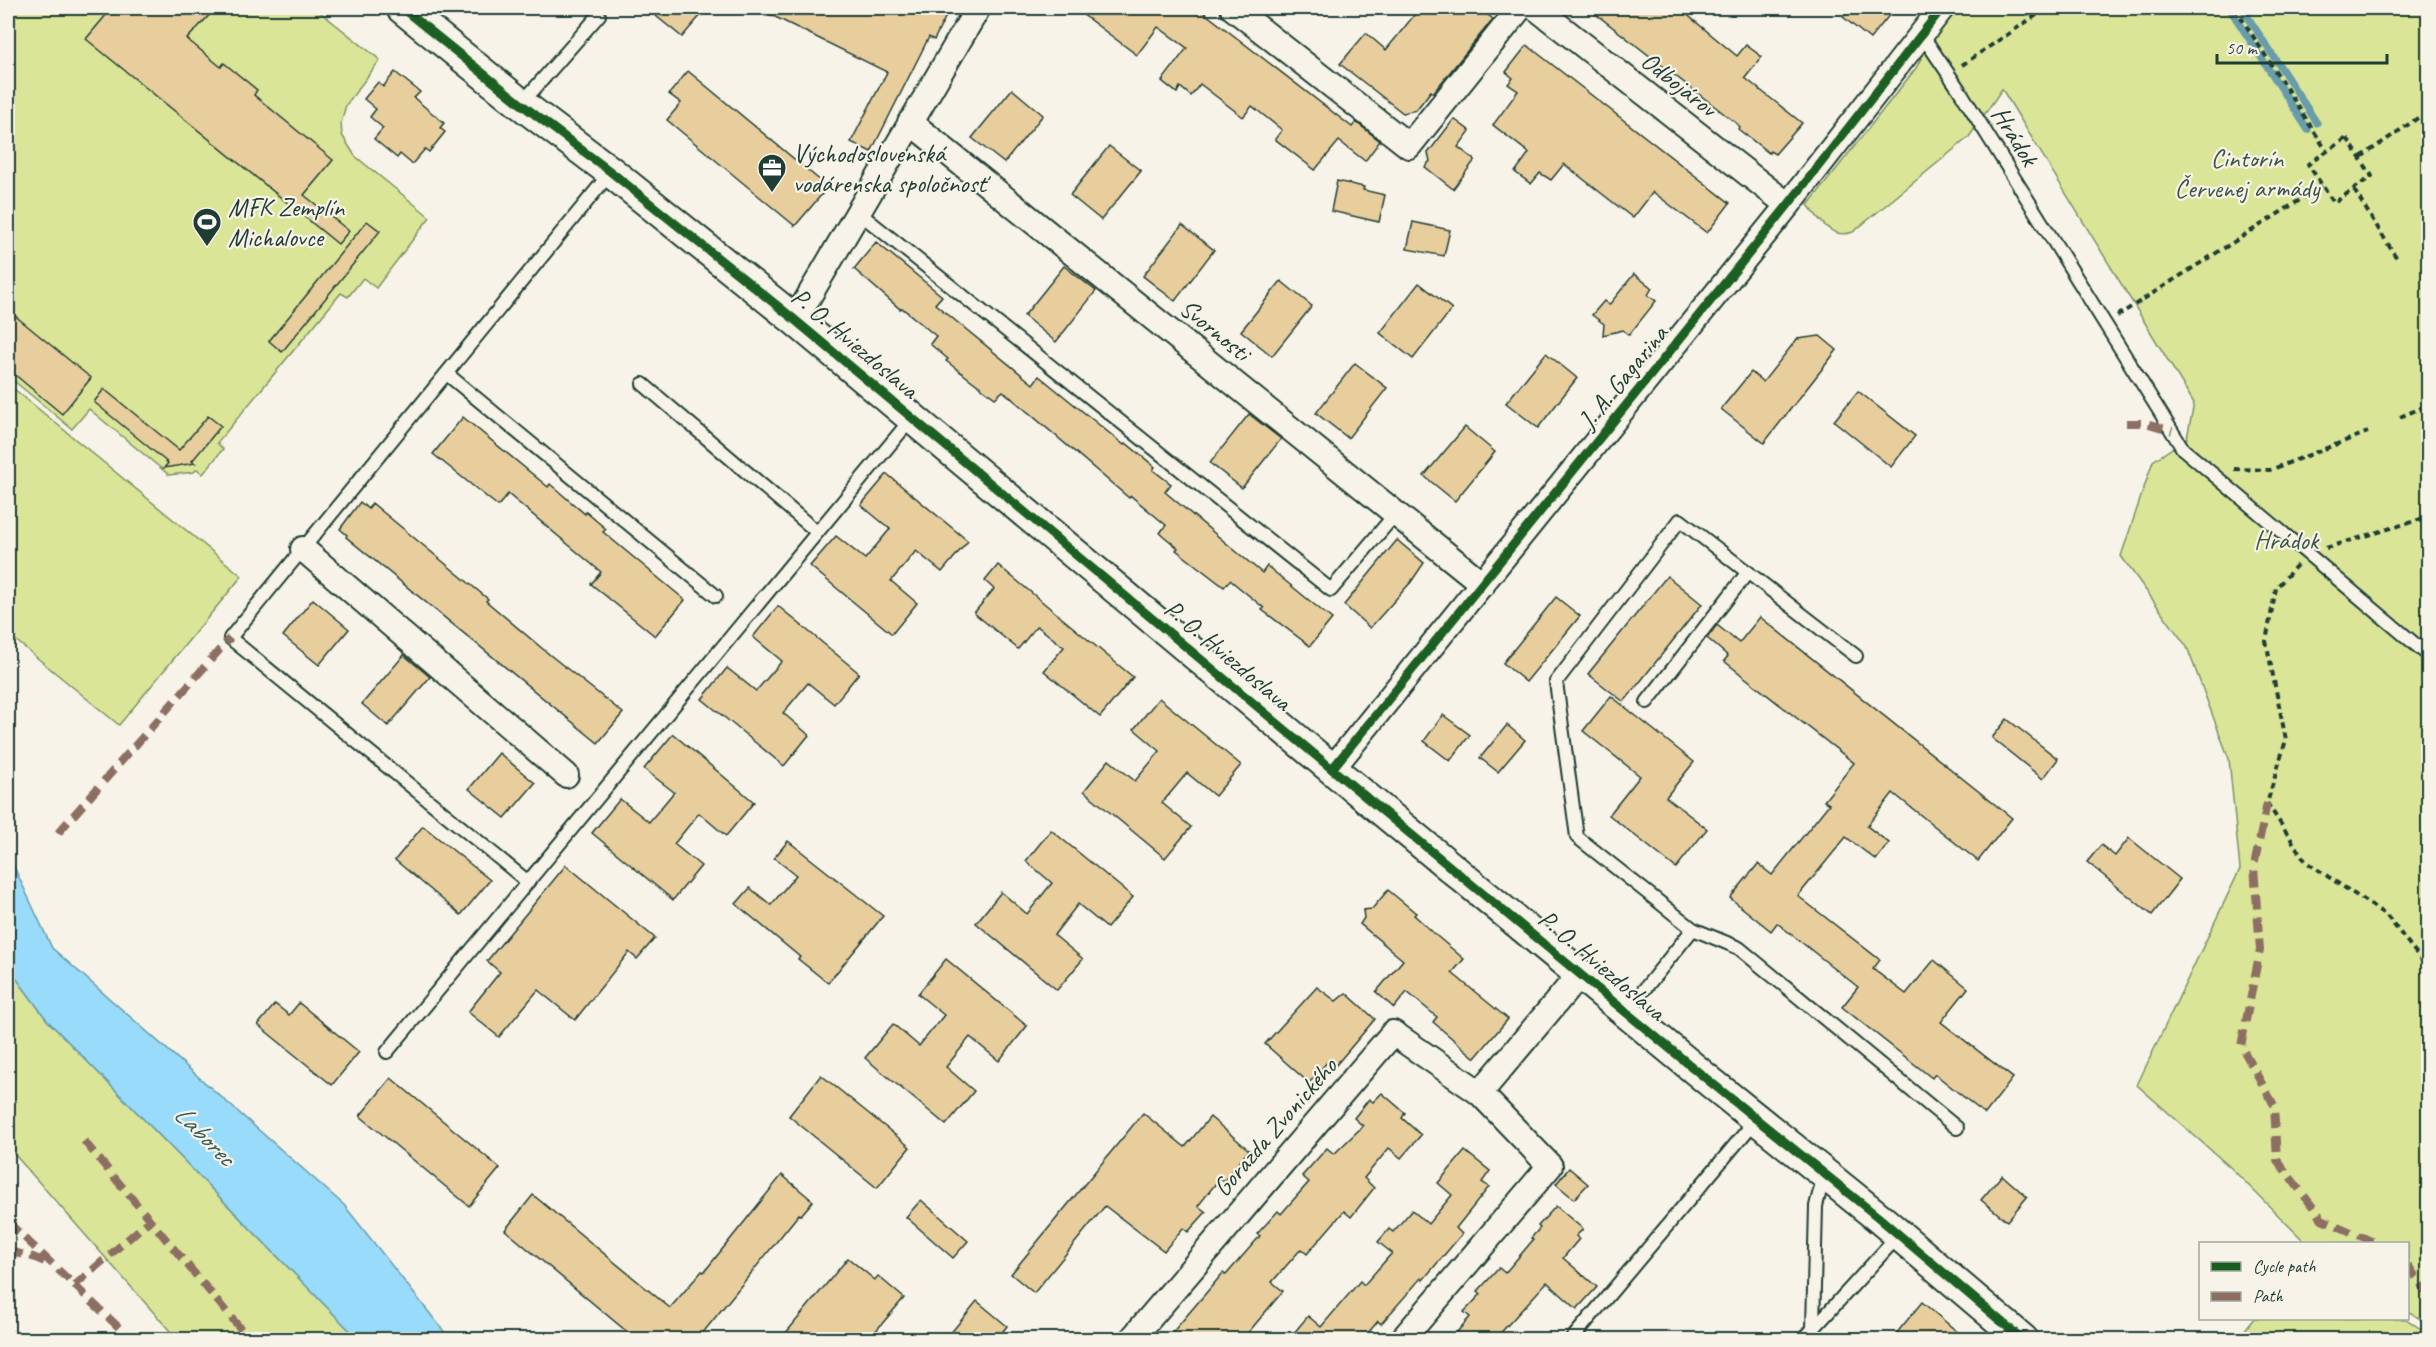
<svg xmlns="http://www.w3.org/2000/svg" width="2436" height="1347" font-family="Caveat,sans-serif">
  <rect width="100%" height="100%" fill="#f7f3e8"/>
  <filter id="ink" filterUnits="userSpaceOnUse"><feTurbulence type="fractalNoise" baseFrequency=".0167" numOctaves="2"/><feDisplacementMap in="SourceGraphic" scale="12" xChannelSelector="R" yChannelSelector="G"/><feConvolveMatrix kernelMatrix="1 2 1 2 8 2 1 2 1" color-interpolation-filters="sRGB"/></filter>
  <g filter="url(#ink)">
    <g fill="#dae598" stroke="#7c9166" stroke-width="1.5">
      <path d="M 8,8 L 181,8 L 201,24 L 215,8 L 315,8 L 380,60 L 346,105 L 341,123 L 342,135 L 355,156 L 430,217 L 376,288 L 363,278 L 348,297 L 341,293 L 217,443 L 223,449 L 203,474 L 197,469 L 194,472 L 169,475 L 89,409 L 72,429 L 8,376 Z"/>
      <path d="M 1958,8 L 2428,8 L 2428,1324 L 2408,1311 L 2408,1244 L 2306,1243 L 2231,1168 L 2137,1085 L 2240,869 L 2229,759 L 2187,647 L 2121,556 L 2153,461 L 2187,438 L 2194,403 L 2002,89 L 1969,137 L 1853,232 C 1831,240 1821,221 1808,205 L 1916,68 L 1935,31 Z"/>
      <path d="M 8,384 L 242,576 L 119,725 L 8,634 Z"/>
      <path d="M 8,967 L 47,1020 L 358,1339 L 177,1339 L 8,1147 Z"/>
      <path d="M 2254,1318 L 2406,1319 L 2428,1334 L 2428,1339 L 2238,1339 Z"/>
    </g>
    <path fill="#98dbfa" stroke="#689cab" stroke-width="1.5" d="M 8,854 L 52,948 L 344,1205 L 450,1339 L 358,1339 L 47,1020 L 8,967 Z"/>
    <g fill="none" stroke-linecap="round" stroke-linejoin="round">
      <g stroke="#689cab" stroke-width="7">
        <path d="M 2229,8 L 2308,130"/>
        <path d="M 2242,8 L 2317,123"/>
      </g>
    </g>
    <g fill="#e9ce9d" stroke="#1f3d34" stroke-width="1.5">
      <path d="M 112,8 L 216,8 L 187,39 L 221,67 L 224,63 L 257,90 L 254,95 L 333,160 L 304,195 L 349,231 L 338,244 L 86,39 Z"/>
      <path d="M 646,8 L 707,8 L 682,37 Z"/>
      <path d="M 757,8 L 950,8 L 934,40 L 929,37 L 871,152 L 851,142 L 887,72 Z"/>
      <path d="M 1074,8 L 1198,8 L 1352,127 L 1356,122 L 1380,141 L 1365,161 L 1339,141 L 1315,170 L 1275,139 L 1282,130 L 1252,106 L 1243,117 L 1200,84 L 1191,96 L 1180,87 L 1177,93 L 1162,81 L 1187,48 L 1158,27 L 1137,55 Z"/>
      <path d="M 1420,8 L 1479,8 L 1493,19 L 1433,93 L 1431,91 L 1416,110 L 1403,113 L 1340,64 L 1366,33 L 1386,50 Z"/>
      <path d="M 1588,8 L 1679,8 L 1737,56 L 1746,45 L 1762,57 L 1745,78 L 1802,123 L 1775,154 L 1770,151 L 1769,153 L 1738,129 L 1740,127 L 1736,123 Z"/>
      <path d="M 1851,8 L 1895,8 L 1870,39 L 1843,17 Z"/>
      <path d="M 1527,45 L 1730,203 L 1707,233 L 1653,192 L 1633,218 L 1564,164 L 1551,180 L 1540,173 L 1531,184 L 1515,172 L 1529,153 L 1493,125 L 1518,91 L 1508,84 L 1513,78 L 1506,72 Z"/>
      <path d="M 688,71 L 828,187 L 795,226 L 667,120 L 681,103 L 669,94 Z"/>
      <path d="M 395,72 L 420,92 L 414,98 L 444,123 L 440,128 L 445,132 L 429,152 L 425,149 L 412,164 L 400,154 L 397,158 L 374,139 L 383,128 L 370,117 L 376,109 L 364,99 L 378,82 L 383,87 Z"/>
      <path d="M 1012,89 L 1043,115 L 1004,163 L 972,138 Z"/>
      <path d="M 1454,119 L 1470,131 L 1458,147 L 1475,160 L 1453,189 L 1425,167 L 1430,161 L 1428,153 Z"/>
      <path d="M 1109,146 L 1141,171 L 1101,220 L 1070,195 Z"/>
      <path d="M 1337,181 L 1364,187 L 1363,190 L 1385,195 L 1379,222 L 1331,211 Z"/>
      <path d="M 367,221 L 380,231 L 282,352 L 269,341 Z"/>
      <path d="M 1413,222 L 1450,230 L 1444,256 L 1407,249 Z"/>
      <path d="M 1182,225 L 1214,250 L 1175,301 L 1143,276 Z"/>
      <path d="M 876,242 L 942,296 L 935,304 L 1033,384 L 1039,376 L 1124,445 L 1126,443 L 1155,467 L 1153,470 L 1171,484 L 1165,492 L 1262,573 L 1267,566 L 1332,619 L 1310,646 L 1262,610 L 1264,608 L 1230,580 L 1224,587 L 1176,550 L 1178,548 L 1160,533 L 1166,525 L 1131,496 L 1129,498 L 1003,391 L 995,398 L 946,361 L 948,359 L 930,344 L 936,336 L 902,308 L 900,309 L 854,269 Z"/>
      <path d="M 1064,266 L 1096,291 L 1056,342 L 1024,316 Z"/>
      <path d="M 1634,274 L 1652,288 L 1648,295 L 1656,301 L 1629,335 L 1623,330 L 1603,335 L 1604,324 L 1592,315 L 1604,301 L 1609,305 Z"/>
      <path d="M 1281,281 L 1312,306 L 1272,356 L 1241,331 Z"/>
      <path d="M 1419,283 L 1452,309 L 1413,359 L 1380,333 Z"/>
      <path d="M 8,310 L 91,378 L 62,414 L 8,369 Z"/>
      <path d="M 1820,336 L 1837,350 L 1764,443 L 1721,409 L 1751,372 L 1763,382 L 1797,339 Z"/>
      <path d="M 1546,353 L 1577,378 L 1538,428 L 1506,403 Z"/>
      <path d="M 1355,363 L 1387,388 L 1348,438 L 1316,413 Z"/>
      <path d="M 104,389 L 179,450 L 208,416 L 221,426 L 192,461 L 195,463 L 164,468 L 168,463 L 94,402 Z"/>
      <path d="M 1858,391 L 1915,436 L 1891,467 L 1834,421 Z"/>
      <path d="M 1249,414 L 1281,439 L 1242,488 L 1210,463 Z"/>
      <path d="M 463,417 L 548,487 L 550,484 L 585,514 L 586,512 L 606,529 L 603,532 L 685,600 L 655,636 L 591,584 L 601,572 L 508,494 L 498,506 L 433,454 Z"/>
      <path d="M 1465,427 L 1495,452 L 1455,501 L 1424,476 Z"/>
      <path d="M 887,474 L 968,541 L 942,572 L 916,551 L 891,581 L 917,603 L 892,634 L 810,566 L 836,536 L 865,559 L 890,529 L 861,505 Z"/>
      <path d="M 360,502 L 368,509 L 372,503 L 476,589 L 488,599 L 486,601 L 550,655 L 623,713 L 598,743 L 346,537 L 347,535 L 340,529 Z"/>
      <path d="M 1397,540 L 1424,563 L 1411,582 L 1370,628 L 1344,605 Z"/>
      <path d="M 998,565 L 1133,677 L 1100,717 L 1044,671 L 1064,647 L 1037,626 L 1018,649 L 974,613 L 994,589 L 985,581 Z"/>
      <path d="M 1667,576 L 1702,604 L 1624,702 L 1588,674 Z"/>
      <path d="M 1556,597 L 1580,616 L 1526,682 L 1503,663 Z"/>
      <path d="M 313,599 L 349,629 L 319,665 L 283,636 Z"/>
      <path d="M 778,606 L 859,673 L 834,704 L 808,683 L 783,713 L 809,735 L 784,766 L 702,699 L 727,668 L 756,691 L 782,661 L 753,637 Z"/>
      <path d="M 1760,617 L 2012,818 L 1978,861 L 1893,793 L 1867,826 L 1889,843 L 1876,860 L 1846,837 L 1798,896 L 1880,960 L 1873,969 L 1906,994 L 1934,960 L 1968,988 L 1941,1022 L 2013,1078 L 1985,1114 L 1935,1074 L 1932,1078 L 1842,1007 L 1858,987 L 1777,923 L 1771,931 L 1730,898 L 1758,864 L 1772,875 L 1829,804 L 1824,801 L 1854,763 L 1724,661 L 1728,656 L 1707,638 L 1717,625 L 1739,643 Z"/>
      <path d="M 404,655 L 430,677 L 388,726 L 362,704 Z"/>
      <path d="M 1611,696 L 1694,762 L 1666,797 L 1707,829 L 1676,868 L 1609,815 L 1640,776 L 1583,731 Z"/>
      <path d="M 1159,698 L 1241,765 L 1215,796 L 1187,773 L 1162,803 L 1191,827 L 1165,858 L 1084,791 L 1109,760 L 1135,781 L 1160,751 L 1134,729 Z"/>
      <path d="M 1443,715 L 1470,735 L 1450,761 L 1424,741 Z"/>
      <path d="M 2007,719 L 2058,759 L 2043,779 L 1992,738 Z"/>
      <path d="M 1507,725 L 1525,740 L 1498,772 L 1480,758 Z"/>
      <path d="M 673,734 L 754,802 L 726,836 L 699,813 L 674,844 L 701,866 L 673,900 L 592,833 L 620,799 L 649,822 L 674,792 L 644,769 Z"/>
      <path d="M 499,753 L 535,783 L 505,818 L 469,789 Z"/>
      <path d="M 423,826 L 490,880 L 461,915 L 395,860 Z"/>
      <path d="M 1051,830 L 1133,897 L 1107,928 L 1078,904 L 1054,935 L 1083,959 L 1057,990 L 976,923 L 1001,892 L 1027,914 L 1052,883 L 1026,861 Z"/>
      <path d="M 2129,838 L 2180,879 L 2152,915 L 2087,862 L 2101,845 L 2115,856 Z"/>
      <path d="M 788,841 L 883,916 L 828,983 L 798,959 L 800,957 L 736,904 L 750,888 L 771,905 L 796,875 L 774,858 Z"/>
      <path d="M 566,865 L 655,938 L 637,959 L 629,952 L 575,1020 L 538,990 L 499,1037 L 468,1012 L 500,972 L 487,961 Z"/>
      <path d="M 1388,890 L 1416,913 L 1414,915 L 1438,937 L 1464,959 L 1452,973 L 1508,1019 L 1475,1058 L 1433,1022 L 1437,1017 L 1407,992 L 1394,1008 L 1376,992 L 1403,960 L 1360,924 L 1364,918 L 1363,910 L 1372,909 Z"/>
      <path d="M 946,959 L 1027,1026 L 999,1061 L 970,1037 L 946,1067 L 974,1091 L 946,1125 L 865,1058 L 893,1024 L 919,1046 L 944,1015 L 918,994 Z"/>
      <path d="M 1317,987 L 1336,1001 L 1346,993 L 1375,1019 L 1336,1065 L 1329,1060 L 1309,1083 L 1265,1044 Z"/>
      <path d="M 299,1003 L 359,1052 L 332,1085 L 258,1025 L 275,1004 L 289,1015 Z"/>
      <path d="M 821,1075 L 910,1147 L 877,1188 L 789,1116 Z"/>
      <path d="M 391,1078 L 500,1168 L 469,1206 L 360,1116 Z"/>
      <path d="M 1382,1093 L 1405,1113 L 1402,1118 L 1421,1135 L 1401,1158 L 1389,1148 L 1364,1178 L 1374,1188 L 1351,1217 L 1344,1211 L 1307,1254 L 1301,1249 L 1272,1282 L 1283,1291 L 1242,1340 L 1166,1340 L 1223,1273 L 1226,1275 L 1260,1236 L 1257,1234 L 1278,1211 L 1281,1214 L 1309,1182 L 1302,1176 L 1327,1148 L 1334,1154 L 1363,1126 L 1354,1118 L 1369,1099 L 1373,1102 Z"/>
      <path d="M 1143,1113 L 1185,1147 L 1210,1117 L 1249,1150 L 1224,1181 L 1220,1178 L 1198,1206 L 1206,1212 L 1188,1232 L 1183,1228 L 1164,1251 L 1105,1206 L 1034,1293 L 1011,1274 Z"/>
      <path d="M 1465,1151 L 1490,1171 L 1482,1182 L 1489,1187 L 1456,1228 L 1462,1234 L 1423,1280 L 1421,1278 L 1381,1324 L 1378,1321 L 1362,1340 L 1288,1340 L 1308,1316 L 1321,1327 L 1360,1281 L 1364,1285 L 1392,1253 L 1378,1242 L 1389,1229 L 1393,1232 L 1412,1210 L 1428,1224 L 1452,1195 L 1438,1183 Z"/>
      <path d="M 1569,1168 L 1588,1184 L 1574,1199 L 1556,1184 Z"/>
      <path d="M 782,1175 L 813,1201 L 801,1215 L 799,1214 L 697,1340 L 637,1340 L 505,1230 L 533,1195 L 670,1308 L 702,1271 L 704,1272 Z"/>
      <path d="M 2002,1175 L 2027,1197 L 2007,1221 L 1981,1200 Z"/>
      <path d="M 921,1200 L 968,1241 L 953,1258 L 906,1217 Z"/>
      <path d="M 1556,1206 L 1583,1229 L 1576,1236 L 1579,1239 L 1563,1258 L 1597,1287 L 1577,1309 L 1547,1282 L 1494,1340 L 1450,1340 L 1470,1317 L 1464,1312 L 1481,1294 L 1478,1291 L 1499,1268 L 1505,1273 L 1533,1240 L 1531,1238 L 1540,1228 L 1538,1226 Z"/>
      <path d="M 848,1258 L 875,1280 L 878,1276 L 904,1298 L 868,1340 L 780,1340 Z"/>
      <path d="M 977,1301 L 1007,1326 L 996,1340 L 945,1340 Z"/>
      <path d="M 1922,1302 L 1967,1340 L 1891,1340 Z"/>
    </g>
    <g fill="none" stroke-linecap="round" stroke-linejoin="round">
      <g stroke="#1f3d34" stroke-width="16">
        <g id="service">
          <path d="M 1922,35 L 1960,91 L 2183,449 L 2428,655"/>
          <path d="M 521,104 L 599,15"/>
          <path d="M 858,212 L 1331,590 L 1397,512"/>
          <path d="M 447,374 L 716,596"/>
          <path d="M 643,384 L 817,532"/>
          <path d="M 1856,656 L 1680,520 L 1556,682 L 1577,837 L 1693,929 L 1739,948 L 1957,1128"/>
          <path d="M 1647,702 L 1748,572"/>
          <path d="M 528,882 L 230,638 L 611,172"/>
          <path d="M 1626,1012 L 1693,929"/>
          <path d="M 387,1052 L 912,418"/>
          <path d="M 1813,1328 L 1816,1206 L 1824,1175"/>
          <path d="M 1571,1340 L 1756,1120"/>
          <path d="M 1803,1340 L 1899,1235"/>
        </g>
      </g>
      <g stroke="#1f3d34" stroke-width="28">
        <g id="minor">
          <path d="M 1233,8 L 1409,146 L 1520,8"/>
          <path d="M 1536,8 L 1788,205"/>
          <path d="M 910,122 L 1483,584"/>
          <path d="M 795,320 L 978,8"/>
          <path d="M 303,549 L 566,775"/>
          <path d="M 1332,769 L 1788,205 L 1942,8"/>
          <path d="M 1131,1340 L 1393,1033 L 1480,1093"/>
          <path d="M 1402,1340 L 1550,1166 L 1480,1093 L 1580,974"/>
        </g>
      </g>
      <g stroke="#1f3d34" stroke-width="34">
        <path id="tertiary" d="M 402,8 L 521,104 L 611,172 L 795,320 L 1332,769 L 1703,1076 L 1878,1217 L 2023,1340"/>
      </g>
      <g stroke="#1f3d34" stroke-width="4" stroke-dasharray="6 4.5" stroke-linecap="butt">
        <path d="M 2235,8 L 2326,150"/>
        <path d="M 1962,65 L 2047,8"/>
        <path d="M 2347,138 L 2372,176 L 2334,203 L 2308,164 Z"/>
        <path d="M 2361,157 L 2428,111"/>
        <path d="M 2354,190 L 2398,260"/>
        <path d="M 2117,316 L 2322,186"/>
        <path d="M 2400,417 L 2428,405"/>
        <path d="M 2234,469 L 2270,470 L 2368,432"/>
        <path d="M 2326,548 L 2428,517"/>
        <path d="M 2297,565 L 2276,588 L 2266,641 L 2286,740 L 2267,803 L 2306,862 L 2386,915 L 2428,968"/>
      </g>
      <use href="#service" stroke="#f7f3e8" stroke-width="12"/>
      <use href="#minor" stroke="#f7f3e8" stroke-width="24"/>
      <use href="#tertiary" stroke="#f7f3e8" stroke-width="30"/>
      <g stroke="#8d6e63" stroke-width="8" stroke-dasharray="15 8" stroke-linecap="butt">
        <path d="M 2126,423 L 2146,423 L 2172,431"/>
        <path d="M 2267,803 L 2254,866 L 2260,950 L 2241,1046 L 2274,1105 L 2277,1160 L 2322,1219 L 2378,1244"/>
        <path d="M 58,833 L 230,638"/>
        <path d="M 2428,968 L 2428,969"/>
        <path d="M 84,1141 L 250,1340"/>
        <path d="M 8,1222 L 132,1340"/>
        <path d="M 8,1251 L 33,1257 L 45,1262"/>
        <path d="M 2408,1265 L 2428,1295"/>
        <path d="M 75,1285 L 149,1221"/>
        <path d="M 8,1331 L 12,1340"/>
      </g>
      <g stroke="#f7f3e8" stroke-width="13">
        <g id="cycleway">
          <path d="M 402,8 L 521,104 L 611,172 L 795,320 L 1332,769 L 1703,1076 L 1878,1217 L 2023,1340"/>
          <path d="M 1332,769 L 1788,205 L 1942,8"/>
        </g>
      </g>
      <use href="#cycleway" stroke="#1b5e20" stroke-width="9"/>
    </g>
  </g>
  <defs>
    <g id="office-pin" transform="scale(1.5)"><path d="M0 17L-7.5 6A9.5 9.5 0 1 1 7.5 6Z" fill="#1f3d34" stroke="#f7f3e8"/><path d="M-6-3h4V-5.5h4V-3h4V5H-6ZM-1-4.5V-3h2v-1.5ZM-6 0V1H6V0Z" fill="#fff"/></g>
    <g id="stadium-pin" transform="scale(1.5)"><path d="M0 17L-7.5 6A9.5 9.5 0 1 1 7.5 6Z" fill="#1f3d34" stroke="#f7f3e8"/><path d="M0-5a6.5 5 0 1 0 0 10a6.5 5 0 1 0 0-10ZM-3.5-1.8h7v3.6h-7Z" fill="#fff"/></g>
  </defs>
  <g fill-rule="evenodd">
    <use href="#office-pin" x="772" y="168"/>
    <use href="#stadium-pin" x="207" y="222"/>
  </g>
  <g text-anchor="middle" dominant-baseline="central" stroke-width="4.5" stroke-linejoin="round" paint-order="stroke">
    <g font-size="26" fill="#1f3d34" stroke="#f7f3e8">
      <text transform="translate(1679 84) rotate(38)">Odbojárov</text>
      <text transform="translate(2015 136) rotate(58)">Hrádok</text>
      <text transform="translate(1215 330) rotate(39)">Svornosti</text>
      <text transform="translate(855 343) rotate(40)">P. O. Hviezdoslava</text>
      <text transform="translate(1623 377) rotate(-51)">J. A. Gagarina</text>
      <text transform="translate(1228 655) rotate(40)">P. O. Hviezdoslava</text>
      <text transform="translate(1602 965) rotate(40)">P. O. Hviezdoslava</text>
      <text transform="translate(1275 1127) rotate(-49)">Gorazda Zvonického</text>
    </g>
    <g font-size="26" fill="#1f3d34" stroke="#f7f3e8" text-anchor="start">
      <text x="793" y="153">Východoslovenská<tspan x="793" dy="30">vodárenska spoločnosť</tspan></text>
      <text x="228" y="207">MFK Zemplín<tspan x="228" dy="30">Michalovce</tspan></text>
    </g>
    <g font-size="26" fill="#3b5643" stroke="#f7f3e8">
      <text x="2247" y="158">Cintorín<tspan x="2247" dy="30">Červenej armády</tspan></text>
      <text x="2286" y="540">Hrádok</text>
    </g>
    <g font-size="27" font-style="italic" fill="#375d5c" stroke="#f7f3e8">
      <text transform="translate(205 1135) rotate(45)">Laborec</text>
    </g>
  </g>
  <rect width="2436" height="1347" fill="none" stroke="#f7f3e8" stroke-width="30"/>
  <rect x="15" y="15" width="2406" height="1317" fill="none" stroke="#1f3d34" stroke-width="2" filter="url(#ink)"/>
  <rect x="2199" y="1242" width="210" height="78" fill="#f7f3e8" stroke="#a1aaa0" stroke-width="1.5"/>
  <rect x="2211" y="1262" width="30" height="9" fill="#1b5e20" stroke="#a1aaa0" stroke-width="1.5"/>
  <text x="2253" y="1272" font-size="18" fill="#1f3d34">Cycle path</text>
  <rect x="2211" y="1292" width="30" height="9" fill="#8d6e63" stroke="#a1aaa0" stroke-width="1.5"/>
  <text x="2253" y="1302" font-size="18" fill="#1f3d34">Path</text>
  <path d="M2217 54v9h170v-9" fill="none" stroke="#1f3d34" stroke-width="3"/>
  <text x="2226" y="54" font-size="18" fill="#1f3d34" stroke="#f7f3e8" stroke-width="4.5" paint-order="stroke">50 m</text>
</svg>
